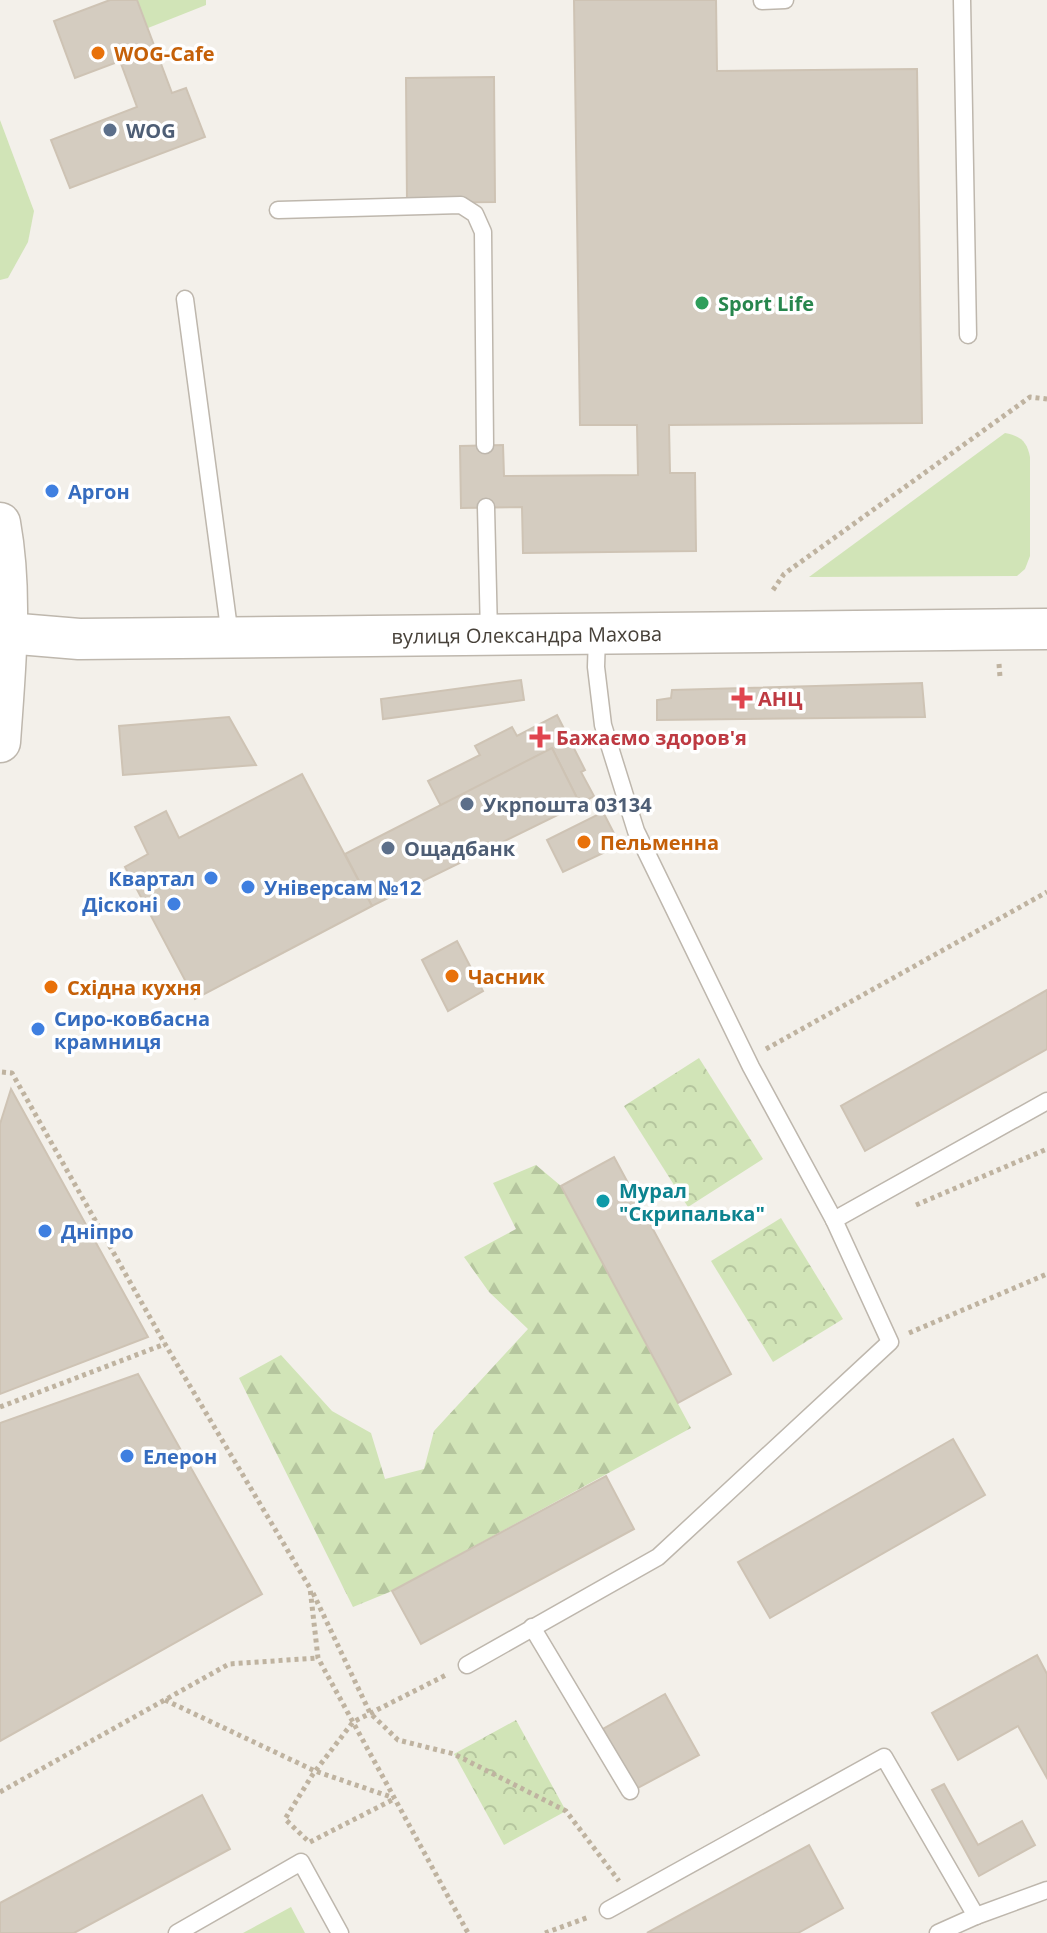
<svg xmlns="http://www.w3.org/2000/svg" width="1047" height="1933" font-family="'Open Sans',sans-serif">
  <defs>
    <pattern id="forest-firs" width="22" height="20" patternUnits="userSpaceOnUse" patternTransform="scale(2)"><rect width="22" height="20" fill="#d1e4b7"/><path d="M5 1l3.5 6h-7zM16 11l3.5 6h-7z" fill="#b5c59e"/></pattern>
    <pattern id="park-crowns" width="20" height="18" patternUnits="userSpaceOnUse" patternTransform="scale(2)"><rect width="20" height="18" fill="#d1e4b7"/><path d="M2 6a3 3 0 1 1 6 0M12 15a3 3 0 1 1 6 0" fill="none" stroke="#b5c59e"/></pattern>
  </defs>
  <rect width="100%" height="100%" fill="#f3f0ea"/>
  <g fill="#d1e4b7">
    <path d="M 137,0 L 206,0 L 206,5 L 148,28 Z"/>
    <path d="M 0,120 L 34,211 L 28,242 L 8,278 L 0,280 Z"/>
    <path d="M 1005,433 C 1020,436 1027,441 1030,457 L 1030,556 L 1025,569 L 1017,576 L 809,577 Z"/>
    <path d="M 291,1907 L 305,1933 L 243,1933 Z"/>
  </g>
  <path fill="url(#forest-firs)" d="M 536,1165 L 561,1186 L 691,1428 L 392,1591 L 353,1607 L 239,1378 L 281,1355 L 332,1411 L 371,1433 L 385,1479 L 424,1469 L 434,1431 L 528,1329 L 489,1292 L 464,1257 L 516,1229 L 493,1183 Z"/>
  <g fill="url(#park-crowns)">
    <path d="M 699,1058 L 763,1159 L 688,1207 L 624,1106 Z"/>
    <path d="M 781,1218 L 843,1319 L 773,1362 L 711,1261 Z"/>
    <path d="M 516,1720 L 566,1811 L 504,1845 L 454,1754 Z"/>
  </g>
  <g fill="#d4ccc0" stroke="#cec3b4" stroke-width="2">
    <path d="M 110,0 L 137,0 L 172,93 L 186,88 L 205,137 L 70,188 L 51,140 L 137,107 L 120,61 L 75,78 L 54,21 Z"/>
    <path d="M 574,0 L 716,0 L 717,71 L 917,69 L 922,423 L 669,425 L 670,473 L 695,473 L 696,551 L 523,553 L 522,507 L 461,508 L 460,446 L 503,445 L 504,476 L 638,475 L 637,425 L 580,425 Z"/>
    <path d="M 494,77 L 495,202 L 407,203 L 406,78 Z"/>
    <path d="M 521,680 L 524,700 L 383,719 L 381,699 Z"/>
    <path d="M 922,683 L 925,717 L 657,720 L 657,700 L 671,698 L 672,690 Z"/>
    <path d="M 557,715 L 585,770 L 581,772 L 594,796 L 580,804 L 552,748 L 441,806 L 428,781 L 480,755 L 475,746 L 512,727 L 517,736 Z"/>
    <path d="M 229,717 L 256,765 L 123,775 L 119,726 Z"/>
    <path d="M 552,748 L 580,804 L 372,906 L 345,854 Z"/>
    <path d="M 302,774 L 372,906 L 195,999 L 125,867 L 148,854 L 135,827 L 166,811 L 179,838 Z"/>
    <path d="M 603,812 L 620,845 L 563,872 L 547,840 Z"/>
    <path d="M 457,941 L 483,991 L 448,1011 L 422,960 Z"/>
    <path d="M 1047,990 L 1047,1049 L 865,1151 L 841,1106 Z"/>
    <path d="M 11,1089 L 148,1337 L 0,1394 L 0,1124 Z"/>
    <path d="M 614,1157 L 731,1374 L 678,1403 L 561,1186 Z"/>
    <path d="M 138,1374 L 262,1594 L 0,1741 L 0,1423 Z"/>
    <path d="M 953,1439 L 985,1495 L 770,1618 L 738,1562 Z"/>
    <path d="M 606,1476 L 634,1529 L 421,1644 L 392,1591 Z"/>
    <path d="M 1037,1655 L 1047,1674 L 1047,1778 L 1018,1726 L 958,1760 L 932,1713 Z"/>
    <path d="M 665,1694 L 699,1755 L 636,1789 L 603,1729 Z"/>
    <path d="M 944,1784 L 978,1845 L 1022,1821 L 1035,1845 L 979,1876 L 932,1790 Z"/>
    <path d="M 202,1795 L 230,1849 L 74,1933 L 0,1933 L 0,1903 Z"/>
    <path d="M 809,1845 L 843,1908 L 798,1933 L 647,1933 Z"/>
  </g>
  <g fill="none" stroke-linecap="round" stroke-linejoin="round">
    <g stroke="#beb7ad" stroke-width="19">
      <g id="service">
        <path d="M 962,0 L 968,335"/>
        <path d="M 762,1 L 785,0"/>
        <path d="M 278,210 L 461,205 L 475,214 L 483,232 L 485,445"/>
        <path d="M 185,299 L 230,636"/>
        <path d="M 486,507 L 489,634"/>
        <path d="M 834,1220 L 1047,1101"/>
        <path d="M 532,1627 L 630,1791"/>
        <path d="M 467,1665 L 658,1557 L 890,1342 L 834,1220 L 751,1067 L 636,831 L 603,725 L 596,667 L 597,635"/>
        <path d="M 608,1910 L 884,1757 L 976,1916 L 938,1933"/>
        <path d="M 976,1916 L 1047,1890"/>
        <path d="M 177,1933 L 301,1862 L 340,1933"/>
      </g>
    </g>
    <g stroke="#beb7ad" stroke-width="43">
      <g id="tertiary">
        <path d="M 0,523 C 13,595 5,669 0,742"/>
        <path id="s1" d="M 7,633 L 79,639 L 1047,629"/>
      </g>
    </g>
    <g stroke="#bfb3a0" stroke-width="5" stroke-dasharray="4 4" stroke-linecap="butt">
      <path d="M 773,590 L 784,574 L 1030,397 L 1047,399"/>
      <path d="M 999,664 L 1000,677"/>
      <path d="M 766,1049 L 1047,892"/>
      <path d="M 2,1072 L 12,1073 L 165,1344 L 310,1588 L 318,1658 L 468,1933"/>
      <path d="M 916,1205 L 1047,1149"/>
      <path d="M 909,1333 L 1047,1274"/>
      <path d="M 0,1407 L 165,1344"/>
      <path d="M 313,1593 L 370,1713 L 398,1740 L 454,1754 L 566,1811 L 619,1881"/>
      <path d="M 165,1700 L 315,1771 L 394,1798"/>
      <path d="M 0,1792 L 229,1664 L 317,1658"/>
      <path d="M 307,1840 L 285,1819 L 313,1774 L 353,1722 L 448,1674"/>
      <path d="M 310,1842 L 394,1799"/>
      <path d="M 545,1933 L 589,1917"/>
    </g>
    <use href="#service" stroke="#fff" stroke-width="16"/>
    <use href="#tertiary" stroke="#fff" stroke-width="40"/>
  </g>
  <g fill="#e8710a" stroke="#fff" stroke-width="3">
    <circle cx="98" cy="53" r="8"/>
    <circle cx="584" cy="842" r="8"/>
    <circle cx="452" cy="976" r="8"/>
    <circle cx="51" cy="987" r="8"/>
  </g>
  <g fill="#5c6f8a" stroke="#fff" stroke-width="3">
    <circle cx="110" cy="130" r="8"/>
    <circle cx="467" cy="804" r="8"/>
    <circle cx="388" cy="848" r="8"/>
  </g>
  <circle fill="#2e9e5b" stroke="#fff" stroke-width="3" cx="702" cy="303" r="8"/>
  <g fill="#3f7fe0" stroke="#fff" stroke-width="3">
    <circle cx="52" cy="491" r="8"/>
    <circle cx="211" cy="878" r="8"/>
    <circle cx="248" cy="887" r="8"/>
    <circle cx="174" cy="904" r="8"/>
    <circle cx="38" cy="1029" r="8"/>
    <circle cx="45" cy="1231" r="8"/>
    <circle cx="127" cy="1456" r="8"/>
  </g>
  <g fill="#e0444e" stroke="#fff" stroke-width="3">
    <path d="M738 686h8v8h8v8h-8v8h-8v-8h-8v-8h8z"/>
    <path d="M536 725h8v8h8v8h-8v8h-8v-8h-8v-8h8z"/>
  </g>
  <circle fill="#0f9aa8" stroke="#fff" stroke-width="3" cx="603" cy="1201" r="8"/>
  <g text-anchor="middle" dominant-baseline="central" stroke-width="7" stroke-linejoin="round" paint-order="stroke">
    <g font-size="20" font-weight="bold" fill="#c56008" stroke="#fff" text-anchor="start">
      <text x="114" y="53">WOG-Cafe</text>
      <text x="600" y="842">Пельменна</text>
      <text x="468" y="976">Часник</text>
      <text x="67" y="987">Східна кухня</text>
    </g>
    <g font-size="20" font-weight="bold" fill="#4e5e75" stroke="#fff" text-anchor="start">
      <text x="126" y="130">WOG</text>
      <text x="483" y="804">Укрпошта 03134</text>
      <text x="404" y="848">Ощадбанк</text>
    </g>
    <g font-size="20" font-weight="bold" fill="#27864d" stroke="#fff" text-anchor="start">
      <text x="718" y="303">Sport Life</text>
    </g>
    <g font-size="20" font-weight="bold" fill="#366cbe" stroke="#fff" text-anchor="start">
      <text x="68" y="491">Аргон</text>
      <text x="195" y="878" text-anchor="end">Квартал</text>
      <text x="264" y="887">Універсам №12</text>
      <text x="158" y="904" text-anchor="end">Дісконі</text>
      <text x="54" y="1018">Сиро-ковбасна<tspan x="54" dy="23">крамниця</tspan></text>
      <text x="61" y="1231">Дніпро</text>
      <text x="143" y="1456">Елерон</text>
    </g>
    <g font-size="20" fill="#474139" stroke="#fff">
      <text stroke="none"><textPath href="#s1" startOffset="520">вулиця Олександра Махова</textPath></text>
    </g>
    <g font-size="20" font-weight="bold" fill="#be3a42" stroke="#fff" text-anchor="start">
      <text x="758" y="698">АНЦ</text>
      <text x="556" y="737">Бажаємо здоров'я</text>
    </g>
    <g font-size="20" font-weight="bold" fill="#0d838f" stroke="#fff" text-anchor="start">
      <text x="619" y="1190">Мурал<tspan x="619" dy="23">"Скрипалька"</tspan></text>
    </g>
  </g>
</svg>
